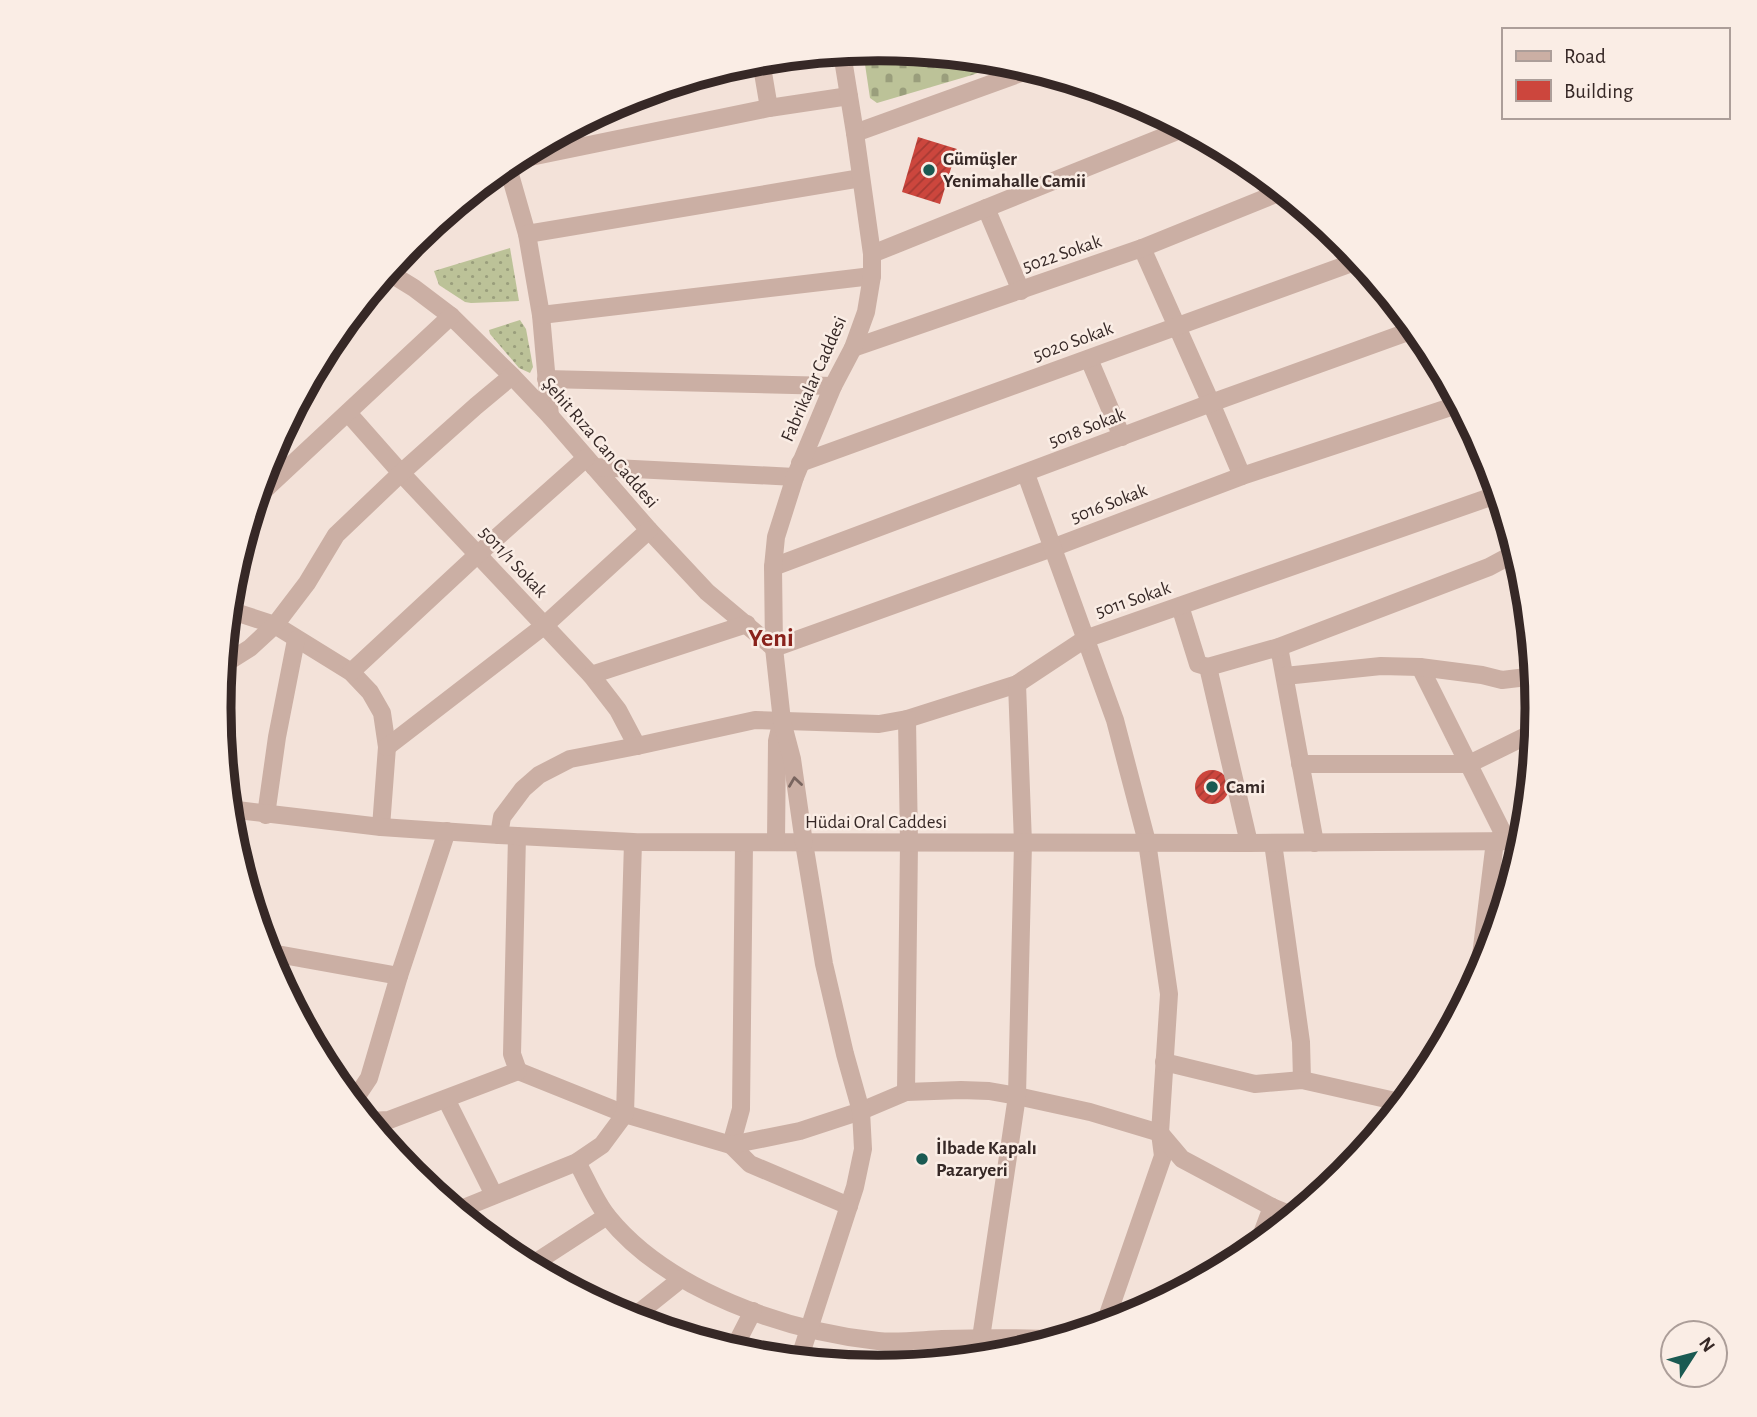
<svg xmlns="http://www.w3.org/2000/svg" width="1757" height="1417" font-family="'Alegreya Sans',sans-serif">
  <defs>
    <pattern id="grass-dots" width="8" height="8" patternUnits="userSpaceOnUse" patternTransform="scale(1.75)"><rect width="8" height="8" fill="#bcc298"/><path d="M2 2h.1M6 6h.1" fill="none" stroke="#9a9e7c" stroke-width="1.8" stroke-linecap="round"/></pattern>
    <pattern id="cemetery-stones" width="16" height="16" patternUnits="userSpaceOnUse" patternTransform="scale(1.75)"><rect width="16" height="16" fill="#bcc298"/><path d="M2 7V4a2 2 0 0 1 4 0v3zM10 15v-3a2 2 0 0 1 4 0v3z" fill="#9a9e7c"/></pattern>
    <pattern id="building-hatch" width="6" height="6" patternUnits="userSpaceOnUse" patternTransform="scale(1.75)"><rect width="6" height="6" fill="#cc463d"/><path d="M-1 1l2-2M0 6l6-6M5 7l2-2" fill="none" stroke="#a63a33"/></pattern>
  </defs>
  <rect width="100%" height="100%" fill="#f3e2d9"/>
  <g fill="url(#grass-dots)">
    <path d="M 510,248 L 519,301 L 471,303 L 465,302 L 439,285 L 434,271 Z"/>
    <path d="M 520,320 L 526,329 L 533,367 L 530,373 L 519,368 L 490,334 L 489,330 Z"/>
  </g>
  <path fill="url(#cemetery-stones)" d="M 879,49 L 1008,62 L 1009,62 L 972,75 L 877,103 L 870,98 L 863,51 Z"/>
  <g fill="url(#building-hatch)">
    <path d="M 918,137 L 957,149 L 940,204 L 902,192 Z"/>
    <circle cx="1212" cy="787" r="17"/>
  </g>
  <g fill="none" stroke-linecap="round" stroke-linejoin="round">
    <g stroke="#cbafa4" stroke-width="18">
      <path d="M 761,61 L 769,108"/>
      <path d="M 855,133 L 1032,69"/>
      <path d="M 511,161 L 769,108 L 849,96"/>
      <path d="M 507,164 L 527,234 L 541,315 L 550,416"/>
      <path d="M 986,208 L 1021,291"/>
      <path d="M 527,234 L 861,178"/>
      <path d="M 1142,248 L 1211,403 L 1242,476"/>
      <path d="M 872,254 L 1185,128"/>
      <path d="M 388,272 L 414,288 L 451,316 L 512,376 L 550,416 L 649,530 L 707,592 L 774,648 L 1052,548 L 1242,476 L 1460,404"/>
      <path d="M 541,315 L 872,276"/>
      <path d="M 853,348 L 1142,248 L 1283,191"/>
      <path d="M 1089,359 L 1122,437"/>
      <path d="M 546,379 L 833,386"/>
      <path d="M 348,413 L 401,473 L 591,675 L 618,710 L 637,746"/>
      <path d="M 800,463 L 1360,260"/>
      <path d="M 594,467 L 795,477"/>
      <path d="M 1026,474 L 1115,720 L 1147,842 L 1169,994 L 1160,1133 L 1163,1156 L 1104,1326"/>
      <path d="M 257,497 L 451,316"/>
      <path d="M 773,567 L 1211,403 L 1416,329"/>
      <path d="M 1180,606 L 1198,664 L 1208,667 L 1249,843"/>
      <path d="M 229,610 L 275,625 L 351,672 L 370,692 L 382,713 L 387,747 L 381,827"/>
      <path d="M 1279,647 L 1315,843"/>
      <path d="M 223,665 L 250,648 L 275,625 L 307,583 L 336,535 L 401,473 L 476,406 L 512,376"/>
      <path d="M 1208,667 L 1279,647 L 1489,567 L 1517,552"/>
      <path d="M 1420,667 L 1507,841"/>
      <path d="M 351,672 L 477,555 L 586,458"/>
      <path d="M 591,675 L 747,624"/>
      <path d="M 1285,676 L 1381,666 L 1420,667 L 1482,675 L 1502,680 L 1535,676"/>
      <path d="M 387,747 L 545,625 L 649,530"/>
      <path d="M 1300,764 L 1469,764 L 1536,731"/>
      <path d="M 266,815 L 277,737 L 296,640"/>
      <path d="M 499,835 L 502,817 L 523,789 L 539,775 L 570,759 L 637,746 L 755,720 L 879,724 L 907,719 L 1017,684 L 1085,639 L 1499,494"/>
      <path d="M 744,843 L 741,1109 L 731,1145 L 750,1164 L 849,1206"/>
      <path d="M 1273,843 L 1301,1042 L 1302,1080"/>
      <path d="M 266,952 L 399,976"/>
      <path d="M 1478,980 L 1495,841"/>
      <path d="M 1164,1062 L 1255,1084 L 1302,1080 L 1404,1103"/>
      <path d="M 518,1071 L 625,1114 L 731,1145 L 800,1131 L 861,1111 L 906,1092 L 961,1090 L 989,1091 L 1017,1096 L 1090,1112 L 1160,1133 L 1182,1159 L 1272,1207 L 1294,1216"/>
      <path d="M 906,1092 L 909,843 L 907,719"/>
      <path d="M 446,1099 L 494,1195"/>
      <path d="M 351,1101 L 359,1093 L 369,1078 L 399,976 L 447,831"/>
      <path d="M 368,1121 L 389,1120 L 518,1071 L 512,1054 L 517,836"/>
      <path d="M 577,1162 C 587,1180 595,1201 608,1217 C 668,1291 786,1331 878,1341 C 899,1343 921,1340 942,1339 C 981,1338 1020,1337 1059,1340"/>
      <path d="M 456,1211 L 577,1162 L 602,1145 L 625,1114 L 633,842"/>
      <path d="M 1257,1247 L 1272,1207"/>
      <path d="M 530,1266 L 607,1216"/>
      <path d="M 631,1319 L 681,1279"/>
      <path d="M 981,1338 L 1017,1096 L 1023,843 L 1017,684"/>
      <path d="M 733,1350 L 753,1311"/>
      <path d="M 799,1360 L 855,1187 L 863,1149 L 861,1111 L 845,1054 L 824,964 L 804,843"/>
    </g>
    <g stroke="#cbafa4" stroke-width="18">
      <path d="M 229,809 L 381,827 L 499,835 L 633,842 L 1249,843 L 1524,841"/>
      <path d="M 776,842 L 777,741 L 780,728"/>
      <path d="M 804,843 L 792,759 L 782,721 L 774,648 L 773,567 L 776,537 L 795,477 L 833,386 L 853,348 L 866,312 L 872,276 L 872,254 L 855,133 L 842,53"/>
    </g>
  </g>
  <defs><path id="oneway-chevron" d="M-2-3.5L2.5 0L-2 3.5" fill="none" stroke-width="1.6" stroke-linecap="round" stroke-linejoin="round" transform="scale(1.75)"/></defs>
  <use stroke="#79655f" href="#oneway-chevron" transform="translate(795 782) rotate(-98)"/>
  <g fill="#1a5a52" stroke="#faede5" stroke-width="2.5">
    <circle cx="929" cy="170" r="7"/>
    <circle cx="1212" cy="787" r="7"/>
    <circle cx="922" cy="1159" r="7"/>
  </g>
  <g text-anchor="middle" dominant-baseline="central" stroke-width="5" stroke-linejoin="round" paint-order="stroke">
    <g font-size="19" font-weight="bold" fill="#362826" stroke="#faede5" text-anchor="start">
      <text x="943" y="159">Gümüşler<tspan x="943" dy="22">Yenimahalle Camii</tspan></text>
      <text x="1226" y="787">Cami</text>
      <text x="936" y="1148">İlbade Kapalı<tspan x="936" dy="22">Pazaryeri</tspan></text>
    </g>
    <g font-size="19" fill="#362826" stroke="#faede5">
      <text transform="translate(1062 254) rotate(-19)">5022 Sokak</text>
      <text transform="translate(1073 342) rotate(-20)">5020 Sokak</text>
      <text transform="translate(814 379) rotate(-66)">Fabrikalar Caddesi</text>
      <text transform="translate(1087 428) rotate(-21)">5018 Sokak</text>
      <text transform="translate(600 443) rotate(49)">Şehit Rıza Can Caddesi</text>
      <text transform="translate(1109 504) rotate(-21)">5016 Sokak</text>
      <text transform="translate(513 562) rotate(47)">5011/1 Sokak</text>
      <text transform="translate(1133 600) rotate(-19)">5011 Sokak</text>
      <text x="876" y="822">Hüdai Oral Caddesi</text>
    </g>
    <g font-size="26" font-weight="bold" fill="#89221b" stroke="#faede5">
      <text x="771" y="638">Yeni</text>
    </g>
  </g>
  <path d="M0 0H1757V1417H0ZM231 708a647 647 0 1 1 1294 0a647 647 0 1 1-1294 0Z" fill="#faede5" fill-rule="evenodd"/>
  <path fill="none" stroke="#362826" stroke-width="9" d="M231 708a647 647 0 1 1 1294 0a647 647 0 1 1-1294 0Z"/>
  <rect x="1502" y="28" width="228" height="91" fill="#faede5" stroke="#ac9e99" stroke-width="2"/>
  <rect x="1516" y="51" width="35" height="10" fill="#cbafa4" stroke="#ac9e99" stroke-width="2"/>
  <text x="1564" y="63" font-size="21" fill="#362826">Road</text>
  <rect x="1516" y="80" width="35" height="21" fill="#cc463d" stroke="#ac9e99" stroke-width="2"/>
  <text x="1564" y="98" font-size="21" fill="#362826">Building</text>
  <g transform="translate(1694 1354) rotate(54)"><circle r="33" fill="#faede5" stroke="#ac9e99" stroke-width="2"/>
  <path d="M0-5L12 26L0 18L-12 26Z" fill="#1a5a52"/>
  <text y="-10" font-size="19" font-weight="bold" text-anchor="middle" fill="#362826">N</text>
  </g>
</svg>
